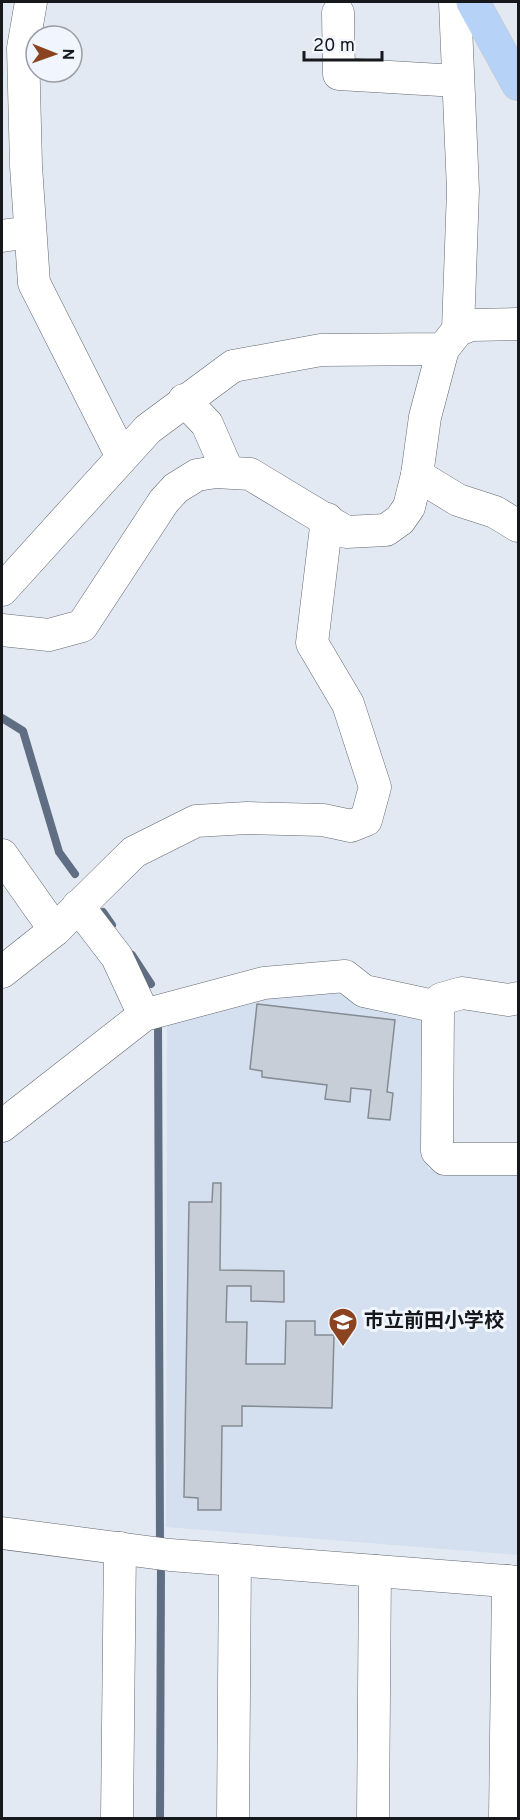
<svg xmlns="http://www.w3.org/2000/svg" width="520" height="1820" font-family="Overpass,'Noto Sans JP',sans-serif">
  <rect width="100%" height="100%" fill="#e3e9f2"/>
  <path fill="#d4e0ef" d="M 343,986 L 430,1014 L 428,1169 L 518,1170 L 518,1555 L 166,1527 L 167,1019 L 269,994 Z"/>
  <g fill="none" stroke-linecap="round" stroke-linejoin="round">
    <g stroke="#5f6e83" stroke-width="8">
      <path d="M 2,718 L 23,731 L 59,852 L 75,874"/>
      <path d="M 103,912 L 112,925"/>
      <path d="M 132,955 L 151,984"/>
      <path d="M 158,1020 L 160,1547"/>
      <path d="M 160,1818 L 161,1562"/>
    </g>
  </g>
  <g fill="#c7ced7" stroke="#848b93" stroke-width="1.5">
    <path d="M 257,1004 L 395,1020 L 387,1092 L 393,1093 L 390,1120 L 368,1118 L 371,1090 L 351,1088 L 350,1102 L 325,1099 L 327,1085 L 262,1077 L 262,1071 L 250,1069 Z"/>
    <path d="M 213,1183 L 221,1183 L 220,1270 L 284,1271 L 284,1302 L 251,1301 L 251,1286 L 227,1286 L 226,1322 L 247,1322 L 246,1364 L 285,1364 L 286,1321 L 315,1321 L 315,1335 L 334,1335 L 332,1408 L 242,1406 L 242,1426 L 222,1426 L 221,1510 L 198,1510 L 198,1498 L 184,1497 L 189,1202 L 212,1202 Z"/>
  </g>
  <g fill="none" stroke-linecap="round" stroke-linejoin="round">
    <g stroke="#636971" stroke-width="33">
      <g id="minor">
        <path d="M 31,2 L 23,48 L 26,166 L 34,283 L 122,457"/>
        <path d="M 455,2 L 463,190 L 458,330"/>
        <path d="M 338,13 L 339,74 L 457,81"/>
        <path d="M 2,236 L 30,232"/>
        <path d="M 184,400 L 207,424 L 228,472"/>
        <path d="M 417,475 L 458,500 L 495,512 L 518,526"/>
        <path d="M 2,590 L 148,429 L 233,366 L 321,350 L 443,349 L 458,330 L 471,325 L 518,324"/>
        <path d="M 2,630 L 49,635 L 82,626 L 164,501 L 176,488 L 197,475 L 216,472 L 250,474 L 346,532 L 386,530 L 400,520 L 409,507 L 417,475 L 425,417 L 443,349"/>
        <path d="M 2,855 L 55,930"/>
        <path d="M 78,906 L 117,957 L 144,1015"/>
        <path d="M 2,972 L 55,930 L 134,852 L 196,821 L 247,818 L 323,820 L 351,826 L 366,820 L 375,787 L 348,704 L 312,643 L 327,519"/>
        <path d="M 438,1007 L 437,1151 L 445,1159 L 518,1159"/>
        <path d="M 2,1126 L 144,1015 L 264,983 L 345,976 L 364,991 L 438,1007 L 441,999 L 462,993 L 508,1000 L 518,998"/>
        <path d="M 2,1533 L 170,1555 L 518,1582"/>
        <path d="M 117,1818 L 120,1548"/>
        <path d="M 233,1818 L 235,1560"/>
        <path d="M 373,1818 L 375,1571"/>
        <path d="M 505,1818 L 508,1581"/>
      </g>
    </g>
    <g stroke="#c7c8c8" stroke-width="34">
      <path id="major" d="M 473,2 L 518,84"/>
    </g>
    <use href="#minor" stroke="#fff" stroke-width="32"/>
    <use href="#major" stroke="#b6d2f7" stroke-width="33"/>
  </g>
  <defs>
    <g id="school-pin" transform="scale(1.5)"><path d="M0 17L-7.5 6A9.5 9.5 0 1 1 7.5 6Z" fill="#8b441f" stroke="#f1f6fe"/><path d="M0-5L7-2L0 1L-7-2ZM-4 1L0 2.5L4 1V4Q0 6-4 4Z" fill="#fff"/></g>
  </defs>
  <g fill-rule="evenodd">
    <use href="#school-pin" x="343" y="1322"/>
  </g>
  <g text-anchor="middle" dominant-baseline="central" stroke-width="6" stroke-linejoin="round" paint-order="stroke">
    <g font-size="20" font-weight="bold" fill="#16181b" stroke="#f1f6fe" text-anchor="start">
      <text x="364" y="1322">市立前田小学校</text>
    </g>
  </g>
  <rect width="520" height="1820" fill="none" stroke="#16181b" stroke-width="6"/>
  <g transform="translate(54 54) rotate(91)"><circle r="28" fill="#f1f6fe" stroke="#999da3" stroke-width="1.5"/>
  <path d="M0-4.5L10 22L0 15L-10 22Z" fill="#8b441f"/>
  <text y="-9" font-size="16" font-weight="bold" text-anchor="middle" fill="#16181b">N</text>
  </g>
  <path d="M304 51v9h78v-9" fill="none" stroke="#16181b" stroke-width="3"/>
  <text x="313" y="51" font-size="18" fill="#16181b" stroke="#f1f6fe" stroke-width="4.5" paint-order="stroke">20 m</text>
</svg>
